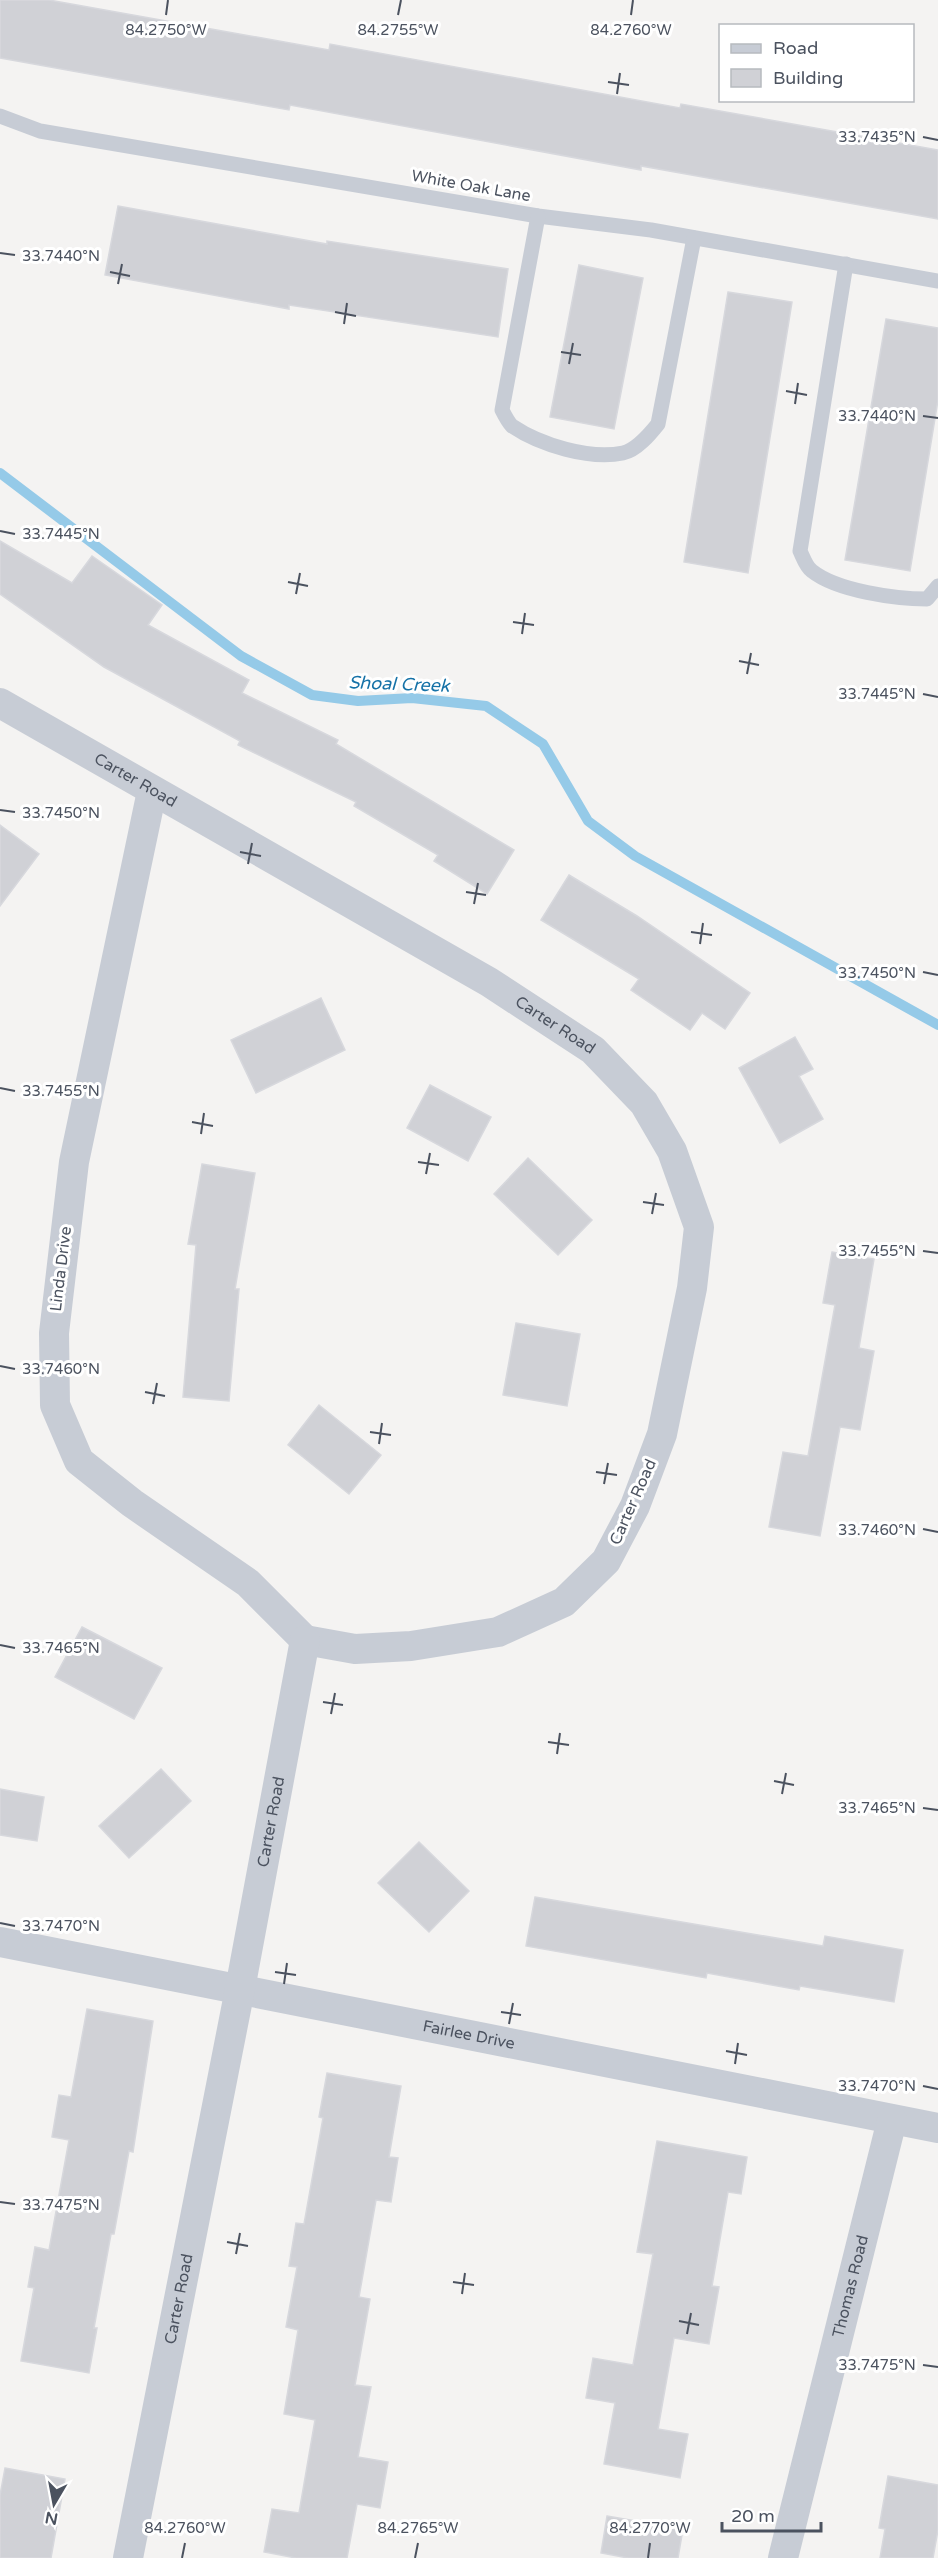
<svg xmlns="http://www.w3.org/2000/svg" width="938" height="2558" font-family="'Varela Round',sans-serif">
  <rect width="100%" height="100%" fill="#f4f3f2"/>
  <g fill="none" stroke-linecap="round" stroke-linejoin="round">
    <path stroke="#95cae8" stroke-width="10" d="M 0,473 L 241,656 L 312,695 L 358,701 L 412,698 L 486,706 L 543,744 L 588,821 L 635,856 L 938,1025"/>
  </g>
  <g fill="#d0d1d6" stroke="#d7d8dd" stroke-width="1.5">
    <path d="M 0,0 L 49,0 L 329,50 L 330,44 L 680,108 L 681,104 L 938,150 L 938,219 L 641,166 L 641,170 L 290,105 L 289,110 L 0,58 Z"/>
    <path d="M 118,206 L 327,244 L 327,241 L 508,269 L 498,337 L 289,305 L 289,309 L 105,275 Z"/>
    <path d="M 579,265 L 643,278 L 614,429 L 550,417 Z"/>
    <path d="M 728,292 L 792,302 L 748,573 L 684,562 Z"/>
    <path d="M 886,319 L 938,328 L 938,400 L 910,571 L 845,560 Z"/>
    <path d="M 0,541 L 72,583 L 92,556 L 162,605 L 148,625 L 249,680 L 242,693 L 338,740 L 336,744 L 514,850 L 487,894 L 434,861 L 438,855 L 354,806 L 356,802 L 238,745 L 240,741 L 104,667 L 0,594 Z"/>
    <path d="M 0,825 L 39,854 L 0,906 Z"/>
    <path d="M 569,875 L 637,916 L 750,993 L 725,1029 L 702,1013 L 690,1030 L 631,990 L 639,979 L 541,920 Z"/>
    <path d="M 321,998 L 345,1050 L 256,1093 L 231,1040 Z"/>
    <path d="M 795,1037 L 813,1069 L 799,1076 L 823,1119 L 780,1143 L 739,1068 Z"/>
    <path d="M 430,1085 L 491,1117 L 468,1161 L 407,1128 Z"/>
    <path d="M 528,1158 L 592,1220 L 558,1255 L 494,1194 Z"/>
    <path d="M 202,1164 L 255,1173 L 235,1289 L 239,1289 L 229,1401 L 183,1397 L 196,1245 L 188,1244 Z"/>
    <path d="M 832,1252 L 874,1259 L 859,1348 L 874,1351 L 860,1430 L 840,1427 L 820,1536 L 769,1527 L 783,1452 L 808,1456 L 835,1305 L 823,1303 Z"/>
    <path d="M 516,1323 L 580,1334 L 567,1406 L 503,1395 Z"/>
    <path d="M 319,1405 L 381,1455 L 349,1494 L 288,1445 Z"/>
    <path d="M 82,1627 L 162,1668 L 134,1719 L 55,1677 Z"/>
    <path d="M 161,1769 L 191,1801 L 129,1858 L 99,1826 Z"/>
    <path d="M 0,1789 L 44,1797 L 37,1841 L 0,1835 Z"/>
    <path d="M 419,1842 L 469,1891 L 429,1932 L 378,1883 Z"/>
    <path d="M 535,1897 L 823,1946 L 825,1936 L 903,1950 L 894,2002 L 800,1986 L 799,1990 L 707,1973 L 706,1978 L 526,1946 Z"/>
    <path d="M 87,2009 L 153,2021 L 133,2152 L 129,2151 L 114,2234 L 111,2234 L 94,2328 L 97,2328 L 89,2373 L 21,2361 L 34,2288 L 28,2287 L 35,2247 L 49,2250 L 69,2140 L 52,2137 L 59,2095 L 71,2097 Z"/>
    <path d="M 327,2073 L 401,2086 L 389,2157 L 398,2158 L 391,2202 L 376,2200 L 359,2297 L 370,2299 L 355,2385 L 371,2387 L 358,2457 L 388,2462 L 380,2508 L 357,2504 L 347,2558 L 296,2558 L 264,2552 L 272,2509 L 299,2513 L 315,2420 L 284,2414 L 298,2330 L 286,2327 L 297,2267 L 289,2266 L 296,2223 L 304,2224 L 323,2118 L 319,2117 Z"/>
    <path d="M 657,2141 L 747,2157 L 741,2194 L 728,2192 L 712,2286 L 719,2287 L 709,2344 L 674,2338 L 658,2429 L 688,2434 L 680,2478 L 604,2464 L 615,2403 L 586,2398 L 593,2358 L 633,2365 L 653,2254 L 637,2252 Z"/>
    <path d="M 5,2468 L 65,2479 L 51,2558 L 0,2558 L 0,2495 Z"/>
    <path d="M 888,2476 L 938,2485 L 938,2530 L 933,2558 L 880,2558 L 885,2529 L 879,2528 Z"/>
    <path d="M 607,2516 L 683,2529 L 678,2558 L 628,2558 L 601,2553 Z"/>
  </g>
  <g fill="none" stroke-linecap="round" stroke-linejoin="round">
    <g stroke="#c7ccd5" stroke-width="15">
      <path d="M 0,116 L 40,131 L 538,216 L 651,230 L 938,281"/>
      <path d="M 538,216 L 502,410 C 505,416 508,422 512,426 C 540,445 590,460 623,453 C 637,450 650,434 658,424 L 694,238"/>
      <path d="M 846,264 L 800,551 C 803,557 806,567 812,571 C 837,591 896,599 927,599 L 938,586"/>
    </g>
    <g stroke="#c7ccd5" stroke-width="30">
      <path id="s1" d="M 0,703 L 489,982 L 593,1050 L 644,1103 L 672,1151 L 699,1227 L 692,1288 L 662,1434 L 635,1506 L 606,1561 L 564,1602 L 498,1632 L 411,1646 L 355,1649 L 305,1640"/>
      <path d="M 152,791 L 74,1162 L 54,1333 L 55,1405 L 79,1461 L 132,1503 L 248,1583 L 305,1640"/>
      <path id="s2" d="M 0,1942 L 938,2128"/>
      <path id="s3" d="M 128,2558 L 240,1989 L 305,1640"/>
      <path id="s4" d="M 783,2558 L 892,2120"/>
    </g>
  </g>
  <path fill="none" stroke="#4b525f" stroke-width="2" d="M 166,15 L 168,0M 398,15 L 401,0M 631,15 L 633,0M 608,82 L 629,85M 617,94 L 620,73M 923,137 L 938,140M 0,253 L 15,255M 110,272 L 130,276M 118,284 L 122,264M 335,312 L 356,316M 344,324 L 347,303M 561,352 L 581,355M 569,364 L 573,343M 786,391 L 807,395M 795,404 L 798,383M 923,416 L 938,418M 0,531 L 15,534M 288,582 L 308,586M 296,594 L 300,573M 513,622 L 534,625M 522,634 L 525,613M 739,661 L 759,665M 747,674 L 751,653M 923,694 L 938,697M 0,810 L 15,812M 240,852 L 261,856M 248,864 L 252,843M 466,892 L 486,895M 474,904 L 478,883M 691,932 L 712,935M 700,944 L 703,923M 923,972 L 938,975M 0,1088 L 15,1091M 192,1122 L 213,1126M 201,1134 L 204,1113M 418,1162 L 439,1165M 426,1174 L 430,1153M 643,1202 L 664,1205M 652,1214 L 656,1193M 923,1251 L 938,1253M 0,1366 L 15,1369M 145,1392 L 165,1396M 153,1404 L 157,1383M 370,1432 L 391,1435M 379,1444 L 382,1423M 596,1472 L 617,1475M 604,1484 L 608,1463M 923,1529 L 938,1532M 0,1645 L 15,1648M 323,1702 L 343,1705M 331,1714 L 335,1693M 548,1742 L 569,1745M 557,1754 L 560,1733M 774,1781 L 794,1785M 782,1794 L 786,1773M 923,1808 L 938,1810M 0,1923 L 15,1926M 275,1972 L 296,1975M 284,1984 L 287,1963M 501,2012 L 521,2015M 509,2024 L 513,2003M 726,2051 L 747,2055M 735,2064 L 738,2043M 923,2086 L 938,2089M 0,2202 L 15,2204M 227,2242 L 248,2246M 236,2254 L 240,2233M 453,2282 L 474,2285M 462,2294 L 465,2273M 679,2321 L 699,2325M 687,2334 L 691,2313M 923,2365 L 938,2367M 182,2558 L 185,2543M 415,2558 L 418,2543M 648,2558 L 650,2543"/>
  <g text-anchor="middle" dominant-baseline="central" stroke-width="6" stroke-linejoin="round" paint-order="stroke">
    <g font-size="16" fill="#4b525f" stroke="#fff">
      <text transform="translate(471 186) rotate(10)">White Oak Lane</text>
      <text stroke="none"><textPath href="#s1" startOffset="156">Carter Road</textPath></text>
      <text stroke="none"><textPath href="#s1" startOffset="642">Carter Road</textPath></text>
      <text transform="translate(61 1269) rotate(-83)">Linda Drive</text>
      <text transform="translate(633 1502) rotate(-66)">Carter Road</text>
      <text stroke="none"><textPath href="#s3" startOffset="750">Carter Road</textPath></text>
      <text stroke="none"><textPath href="#s2" startOffset="478">Fairlee Drive</textPath></text>
      <text stroke="none"><textPath href="#s4" startOffset="280">Thomas Road</textPath></text>
      <text stroke="none"><textPath href="#s3" startOffset="264">Carter Road</textPath></text>
    </g>
    <g font-size="18" font-style="italic" fill="#1672a7" stroke="#fff">
      <text transform="translate(399 684) rotate(2)">Shoal Creek</text>
    </g>
  </g>
  <g font-size="15" text-anchor="middle" fill="#4b525f" stroke="#fff" stroke-width="6" stroke-linejoin="round" paint-order="stroke">
    <text x="166" y="35">84.2750°W</text>
    <text x="398" y="35">84.2755°W</text>
    <text x="631" y="35">84.2760°W</text>
    <text x="877" y="142">33.7435°N</text>
    <text x="61" y="261">33.7440°N</text>
    <text x="877" y="421">33.7440°N</text>
    <text x="61" y="539">33.7445°N</text>
    <text x="877" y="699">33.7445°N</text>
    <text x="61" y="818">33.7450°N</text>
    <text x="877" y="978">33.7450°N</text>
    <text x="61" y="1096">33.7455°N</text>
    <text x="877" y="1256">33.7455°N</text>
    <text x="61" y="1374">33.7460°N</text>
    <text x="877" y="1535">33.7460°N</text>
    <text x="61" y="1653">33.7465°N</text>
    <text x="877" y="1813">33.7465°N</text>
    <text x="61" y="1931">33.7470°N</text>
    <text x="877" y="2091">33.7470°N</text>
    <text x="61" y="2210">33.7475°N</text>
    <text x="877" y="2370">33.7475°N</text>
    <text x="185" y="2533">84.2760°W</text>
    <text x="418" y="2533">84.2765°W</text>
    <text x="650" y="2533">84.2770°W</text>
  </g>
  <rect x="719" y="24" width="195" height="78" fill="#ffffff" stroke="#b7babf" stroke-width="1.5"/>
  <rect x="731" y="44" width="30" height="9" fill="#c7ccd5" stroke="#b7babf" stroke-width="1.5"/>
  <text x="773" y="54" font-size="18" fill="#4b525f">Road</text>
  <rect x="731" y="69" width="30" height="18" fill="#d0d1d6" stroke="#b7babf" stroke-width="1.5"/>
  <text x="773" y="84" font-size="18" fill="#4b525f">Building</text>
  <g transform="translate(54 2504) rotate(190)" stroke="#ffffff" stroke-width="4.5" paint-order="stroke">
  <path d="M0-4.5L10 22L0 15L-10 22Z" fill="#4b525f"/>
  <text y="-9" font-size="16" font-weight="bold" text-anchor="middle" fill="#4b525f">N</text>
  </g>
  <path d="M722 2522v9h99v-9" fill="none" stroke="#4b525f" stroke-width="3"/>
  <text x="731" y="2522" font-size="18" fill="#4b525f" stroke="#ffffff" stroke-width="4.5" paint-order="stroke">20 m</text>
</svg>
